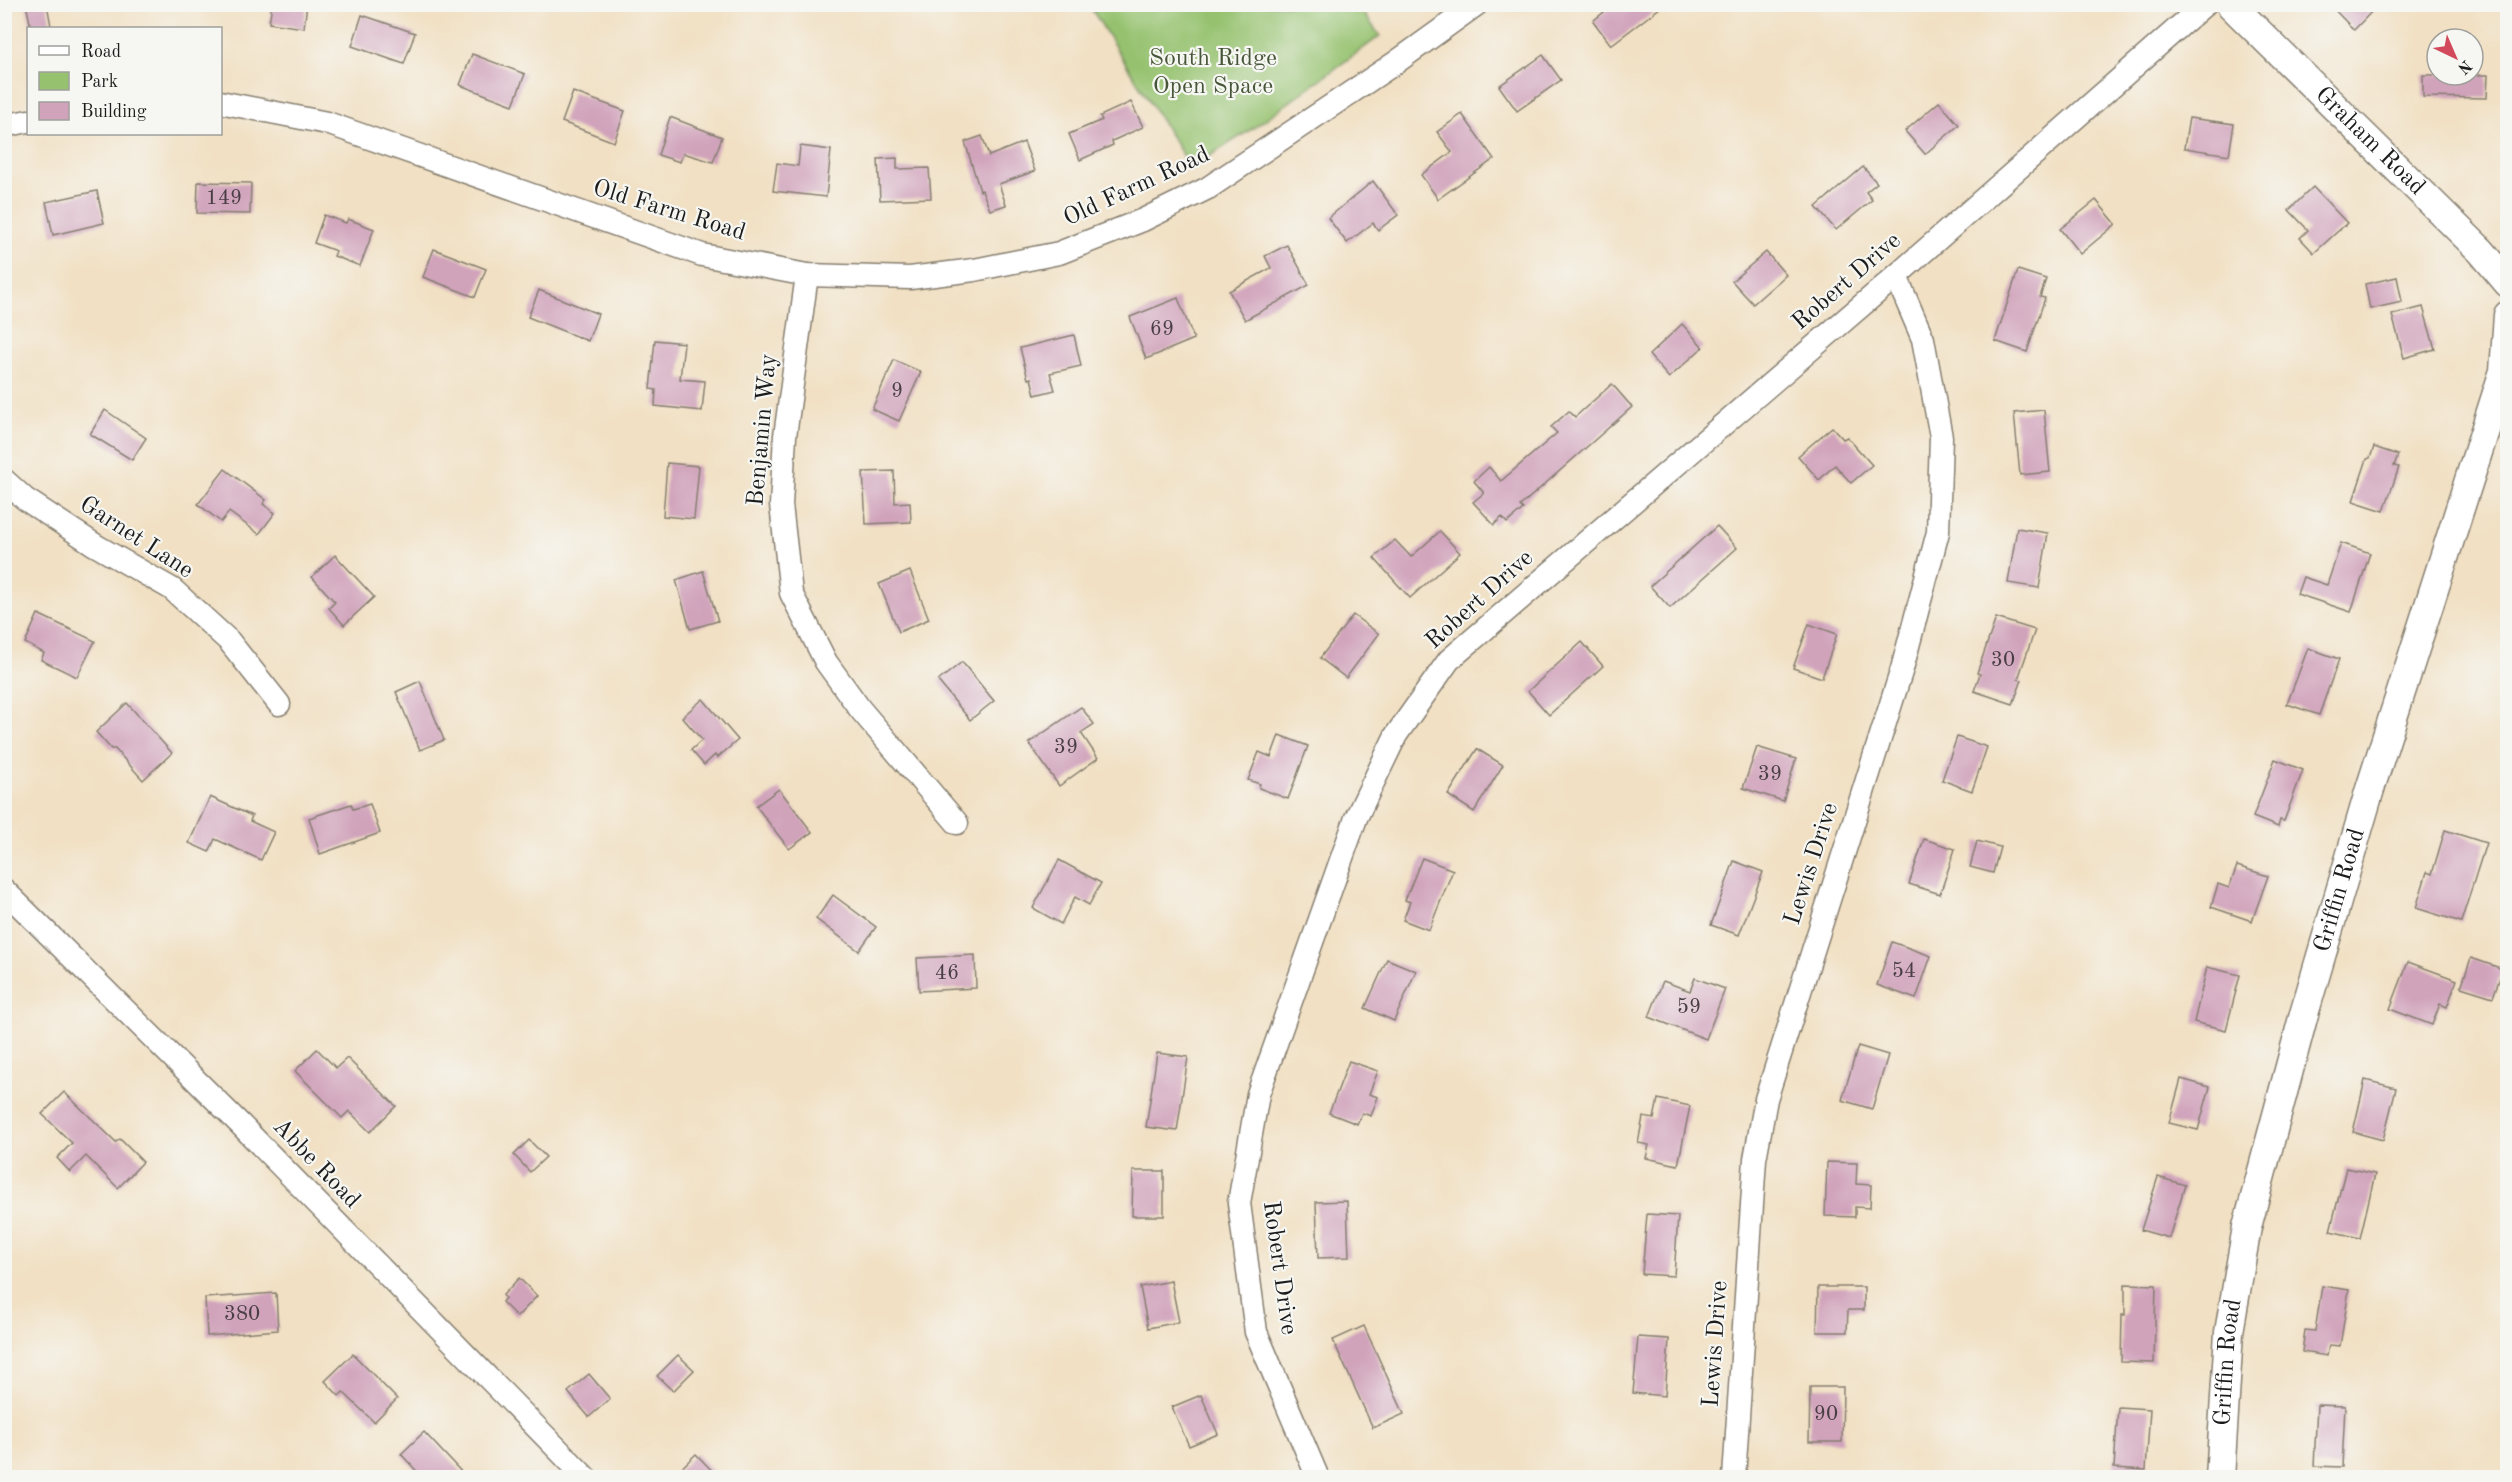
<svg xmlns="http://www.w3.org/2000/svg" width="2512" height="1482" font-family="'Old Standard TT',serif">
  <rect width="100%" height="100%" fill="#f6f6f2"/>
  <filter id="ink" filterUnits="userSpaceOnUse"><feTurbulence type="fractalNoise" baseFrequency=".0167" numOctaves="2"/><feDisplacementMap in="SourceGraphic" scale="12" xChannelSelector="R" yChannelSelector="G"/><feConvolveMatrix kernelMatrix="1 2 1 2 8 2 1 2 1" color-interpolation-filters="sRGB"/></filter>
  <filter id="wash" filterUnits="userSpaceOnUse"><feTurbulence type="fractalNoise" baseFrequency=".008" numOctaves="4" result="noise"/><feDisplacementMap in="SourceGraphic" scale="24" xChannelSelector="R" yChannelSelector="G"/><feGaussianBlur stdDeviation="1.35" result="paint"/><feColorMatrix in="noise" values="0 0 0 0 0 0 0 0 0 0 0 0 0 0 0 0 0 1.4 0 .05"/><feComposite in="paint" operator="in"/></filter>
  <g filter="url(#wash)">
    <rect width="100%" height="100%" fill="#f1e0c3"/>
    <path fill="#96c26f" stroke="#596f46" stroke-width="1.5" d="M 1089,5 L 1358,5 L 1380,36 L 1255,127 L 1191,168 Z"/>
    <g id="blocks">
      <g fill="#d0a3bb">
        <path d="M 26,4 L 47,4 L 51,26 L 31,28 Z"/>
        <path d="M 272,4 L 307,4 L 304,28 L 269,23 Z"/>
        <path d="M 1614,4 L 1665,4 L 1611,45 L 1593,21 Z"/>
        <path d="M 2329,4 L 2379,4 L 2354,30 Z"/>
        <path d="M 362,15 L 415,33 L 404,64 L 352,46 Z"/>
        <path d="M 472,54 L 525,74 L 513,105 L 460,85 Z"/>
        <path d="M 1543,55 L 1561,80 L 1517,111 L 1499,86 Z"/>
        <path d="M 2423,75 L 2488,75 L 2487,98 L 2423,97 Z"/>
        <path d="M 573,92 L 625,111 L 614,142 L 562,122 Z"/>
        <path d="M 1131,102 L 1143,127 L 1112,141 L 1113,145 L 1080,160 L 1069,134 L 1102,120 L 1100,116 Z"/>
        <path d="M 1939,102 L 1959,125 L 1925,154 L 1905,131 Z"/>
        <path d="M 1462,114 L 1494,159 L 1438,199 L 1421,175 L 1452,152 L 1437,132 Z"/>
        <path d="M 670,117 L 722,137 L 713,162 L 683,153 L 680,162 L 658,155 Z"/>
        <path d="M 2189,118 L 2234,124 L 2229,155 L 2184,148 Z"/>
        <path d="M 982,136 L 989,156 L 1024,142 L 1035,171 L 999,184 L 1006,205 L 990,210 L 982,190 L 980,191 L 965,142 Z"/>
        <path d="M 800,146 L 831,150 L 826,197 L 773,191 L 777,163 L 798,166 Z"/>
        <path d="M 897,158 L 897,169 L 929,168 L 931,198 L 880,200 L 878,159 Z"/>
        <path d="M 1863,167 L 1877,183 L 1866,192 L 1872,200 L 1836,230 L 1816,207 Z"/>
        <path d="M 1373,181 L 1398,215 L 1378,230 L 1373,223 L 1347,243 L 1328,218 Z"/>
        <path d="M 198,182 L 251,183 L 250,214 L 197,213 Z"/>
        <path d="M 2313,187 L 2347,223 L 2314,253 L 2300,238 L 2308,230 L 2289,210 Z"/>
        <path d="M 97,191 L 104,223 L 53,235 L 46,202 Z"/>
        <path d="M 2096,200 L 2116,224 L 2080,254 L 2060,229 Z"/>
        <path d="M 324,215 L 346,223 L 348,219 L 374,229 L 360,266 L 334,256 L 336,251 L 314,243 Z"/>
        <path d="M 1287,245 L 1309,285 L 1245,320 L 1229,291 L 1271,268 L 1265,256 Z"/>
        <path d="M 434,249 L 486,269 L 475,297 L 423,277 Z"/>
        <path d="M 1766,252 L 1786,275 L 1753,304 L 1732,281 Z"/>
        <path d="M 2018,270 L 2046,279 L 2040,297 L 2045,298 L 2027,352 L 1995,341 Z"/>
        <path d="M 2397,277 L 2402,302 L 2370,309 L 2365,284 Z"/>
        <path d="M 539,290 L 598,314 L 588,341 L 528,317 Z"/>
        <path d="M 1178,298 L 1194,339 L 1146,359 L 1130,317 Z"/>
        <path d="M 2423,307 L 2435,349 L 2404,358 L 2392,315 Z"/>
        <path d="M 1682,324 L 1703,347 L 1669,378 L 1649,355 Z"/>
        <path d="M 1074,335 L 1081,366 L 1050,373 L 1055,390 L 1035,395 L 1031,378 L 1028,379 L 1020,348 Z"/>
        <path d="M 655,340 L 684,343 L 680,379 L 705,381 L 702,411 L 655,406 L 656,390 L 650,389 Z"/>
        <path d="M 894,360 L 921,372 L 899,421 L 872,409 Z"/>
        <path d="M 1612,384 L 1632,407 L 1520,506 L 1523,509 L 1507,523 L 1502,517 L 1494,525 L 1473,502 L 1484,493 L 1474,481 L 1489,467 L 1501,481 L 1557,433 L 1551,427 L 1569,411 L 1575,417 Z"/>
        <path d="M 105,410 L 146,438 L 132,460 L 90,434 Z"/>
        <path d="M 2044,410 L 2050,472 L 2020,475 L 2014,413 Z"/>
        <path d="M 1832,427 L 1843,439 L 1847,437 L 1872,465 L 1851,483 L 1835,465 L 1819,480 L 1798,456 Z"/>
        <path d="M 2374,447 L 2398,455 L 2394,466 L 2399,467 L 2384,511 L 2353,501 L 2367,459 L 2370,458 Z"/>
        <path d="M 667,463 L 699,466 L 694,519 L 663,516 Z"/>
        <path d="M 225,469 L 266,500 L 263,504 L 275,513 L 259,534 L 229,512 L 221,522 L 198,504 Z"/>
        <path d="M 894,471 L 895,503 L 910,502 L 911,522 L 866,524 L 863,472 Z"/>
        <path d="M 1717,526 L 1737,548 L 1670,608 L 1650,586 Z"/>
        <path d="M 2017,528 L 2048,533 L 2039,588 L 2008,583 Z"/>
        <path d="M 1440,531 L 1460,553 L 1410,598 L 1374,558 L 1395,540 L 1411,557 Z"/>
        <path d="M 2341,543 L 2370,553 L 2351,612 L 2297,594 L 2303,577 L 2327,585 Z"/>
        <path d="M 335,555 L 374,597 L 344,625 L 329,608 L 335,602 L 312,577 Z"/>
        <path d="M 703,571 L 718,621 L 690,629 L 676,580 Z"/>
        <path d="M 910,571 L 929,619 L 899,632 L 879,584 Z"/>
        <path d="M 38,614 L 95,641 L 77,677 L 41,660 L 44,653 L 25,643 Z"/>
        <path d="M 1353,615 L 1379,634 L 1346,678 L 1320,658 Z"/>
        <path d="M 1996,618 L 2035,630 L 2018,679 L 2022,680 L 2013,704 L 1974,691 L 1980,674 L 1977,673 Z"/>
        <path d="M 1809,624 L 1837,634 L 1822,678 L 1793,668 Z"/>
        <path d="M 1582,642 L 1603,666 L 1549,715 L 1528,691 Z"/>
        <path d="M 2308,648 L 2339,659 L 2319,715 L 2287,704 Z"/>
        <path d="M 962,662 L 994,701 L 970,720 L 938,681 Z"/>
        <path d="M 420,681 L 444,740 L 420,750 L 396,692 Z"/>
        <path d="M 703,699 L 738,740 L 717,758 L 715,755 L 704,765 L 691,750 L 702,740 L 682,717 Z"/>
        <path d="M 127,703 L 172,753 L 143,780 L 115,749 L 111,749 L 96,732 Z"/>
        <path d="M 1081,707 L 1094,724 L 1081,733 L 1098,758 L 1059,786 L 1029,743 Z"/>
        <path d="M 1279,735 L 1308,746 L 1288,799 L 1259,788 L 1260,784 L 1248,780 L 1259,752 L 1271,757 Z"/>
        <path d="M 1957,737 L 1987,747 L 1972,791 L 1942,780 Z"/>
        <path d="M 1757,747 L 1796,759 L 1783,801 L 1743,788 Z"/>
        <path d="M 1477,749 L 1503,765 L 1474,812 L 1448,795 Z"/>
        <path d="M 2275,759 L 2303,770 L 2284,821 L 2280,820 L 2278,827 L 2253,817 Z"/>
        <path d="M 779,789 L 812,832 L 789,849 L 756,806 Z"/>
        <path d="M 210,797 L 252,816 L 250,821 L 274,832 L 261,860 L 215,839 L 209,852 L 189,843 Z"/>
        <path d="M 351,804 L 353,809 L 370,804 L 380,833 L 320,854 L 309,818 Z"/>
        <path d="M 2445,830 L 2486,843 L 2461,922 L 2416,908 L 2427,872 L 2432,874 Z"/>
        <path d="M 1924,839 L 1955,849 L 1940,894 L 1909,884 Z"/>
        <path d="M 1977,841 L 2000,847 L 1993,873 L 1970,867 Z"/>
        <path d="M 1422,858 L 1453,870 L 1429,930 L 1403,920 L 1410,902 L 1405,900 Z"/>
        <path d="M 1059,860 L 1101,883 L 1089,905 L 1075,897 L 1061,924 L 1033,908 Z"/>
        <path d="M 1734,861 L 1763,872 L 1739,935 L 1711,925 Z"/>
        <path d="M 2237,866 L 2268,876 L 2252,921 L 2211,907 L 2218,884 L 2229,888 Z"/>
        <path d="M 833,895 L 876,927 L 859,951 L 816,919 Z"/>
        <path d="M 1892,942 L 1931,956 L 1916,999 L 1877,985 Z"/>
        <path d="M 975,955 L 976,988 L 919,991 L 917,958 Z"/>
        <path d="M 2471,958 L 2503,969 L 2493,997 L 2461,987 Z"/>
        <path d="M 1387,959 L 1416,971 L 1394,1021 L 1365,1008 Z"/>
        <path d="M 2408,962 L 2457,980 L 2447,1007 L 2440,1004 L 2432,1025 L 2390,1009 Z"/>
        <path d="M 2207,967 L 2240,975 L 2226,1030 L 2194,1022 Z"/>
        <path d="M 1695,978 L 1725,989 L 1706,1039 L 1649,1017 L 1663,981 L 1690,991 Z"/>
        <path d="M 1858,1046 L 1888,1055 L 1872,1109 L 1842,1100 Z"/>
        <path d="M 317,1049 L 336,1068 L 347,1058 L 396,1106 L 370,1132 L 349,1111 L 342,1118 L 295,1071 Z"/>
        <path d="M 1157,1053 L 1188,1057 L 1177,1131 L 1146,1127 Z"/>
        <path d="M 1349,1061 L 1378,1071 L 1369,1094 L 1378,1097 L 1371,1116 L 1362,1113 L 1357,1124 L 1329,1113 Z"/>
        <path d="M 2181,1079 L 2210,1087 L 2198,1130 L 2169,1123 Z"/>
        <path d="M 2365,1080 L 2396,1088 L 2383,1140 L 2353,1132 Z"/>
        <path d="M 64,1092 L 116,1142 L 120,1139 L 143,1162 L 118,1188 L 86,1156 L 70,1172 L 57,1158 L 72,1143 L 42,1114 Z"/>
        <path d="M 1658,1099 L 1690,1106 L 1678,1165 L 1646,1158 L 1649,1145 L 1638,1143 L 1643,1117 L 1654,1119 Z"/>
        <path d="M 529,1140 L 546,1157 L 530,1172 L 514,1155 Z"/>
        <path d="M 1827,1162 L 1857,1163 L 1856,1184 L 1871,1185 L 1870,1208 L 1855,1207 L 1855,1217 L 1825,1216 Z"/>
        <path d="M 2346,1168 L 2375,1174 L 2360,1238 L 2330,1231 Z"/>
        <path d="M 1133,1171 L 1164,1171 L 1164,1216 L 1132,1216 Z"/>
        <path d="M 2158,1177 L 2185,1185 L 2169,1238 L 2141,1230 Z"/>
        <path d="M 1347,1201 L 1349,1257 L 1318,1258 L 1316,1202 Z"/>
        <path d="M 1647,1214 L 1678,1216 L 1674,1276 L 1642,1274 Z"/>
        <path d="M 519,1278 L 537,1296 L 517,1317 L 502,1302 L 505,1298 L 503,1295 Z"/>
        <path d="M 1171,1281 L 1179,1322 L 1148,1328 L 1140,1287 Z"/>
        <path d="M 2125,1284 L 2156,1285 L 2154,1363 L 2121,1362 L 2122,1315 L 2125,1315 Z"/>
        <path d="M 2322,1286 L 2349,1290 L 2340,1346 L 2329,1345 L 2327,1356 L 2302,1352 L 2305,1330 L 2315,1331 Z"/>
        <path d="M 1818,1287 L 1864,1287 L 1864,1310 L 1848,1310 L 1847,1332 L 1817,1332 Z"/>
        <path d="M 276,1293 L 278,1330 L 207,1336 L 205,1298 Z"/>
        <path d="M 1364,1326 L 1404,1414 L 1373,1428 L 1333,1340 Z"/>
        <path d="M 1638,1337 L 1669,1339 L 1665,1396 L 1633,1393 Z"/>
        <path d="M 353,1354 L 397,1399 L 374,1422 L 343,1392 L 339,1396 L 325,1381 Z"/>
        <path d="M 678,1355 L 694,1370 L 673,1391 L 657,1376 Z"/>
        <path d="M 589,1374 L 610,1399 L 589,1417 L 568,1392 Z"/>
        <path d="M 1810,1387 L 1843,1387 L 1842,1442 L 1809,1442 Z"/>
        <path d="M 1201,1395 L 1218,1434 L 1189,1446 L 1172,1407 Z"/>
        <path d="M 2317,1405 L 2345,1406 L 2342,1467 L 2314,1466 Z"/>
        <path d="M 2118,1407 L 2150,1409 L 2146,1470 L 2114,1468 Z"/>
        <path d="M 424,1432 L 467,1478 L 423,1478 L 401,1454 Z"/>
        <path d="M 696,1454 L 719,1478 L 671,1478 Z"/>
      </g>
    </g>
  </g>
  <g filter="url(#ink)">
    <use href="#blocks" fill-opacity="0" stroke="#867e70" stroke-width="1.5"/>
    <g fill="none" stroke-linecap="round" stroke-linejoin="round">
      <g stroke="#867e70" stroke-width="25">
        <g id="minor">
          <path d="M 220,102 L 327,123 L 702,255 L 807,275 L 910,278 L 974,270 L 1059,253 L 1143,220 L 1208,188 L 1395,63 L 1477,4"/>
          <path d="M 4,126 L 28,121"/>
          <path d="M 807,275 L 785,436 L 781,505 L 791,593 L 826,662 L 860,709 L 957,823"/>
          <path d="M 4,480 L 25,499 L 95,545 L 172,589 L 229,641 L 279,704"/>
          <path d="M 4,890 L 240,1124 L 586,1478"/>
          <path d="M 1318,1478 L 1256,1332 L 1239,1203 L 1258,1094 L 1356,818 L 1396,735 L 1449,660 L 1896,276 L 2205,4"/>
          <path d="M 1734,1478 L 1755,1159 L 1766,1099 L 1902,669 L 1938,532 L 1941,437 L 1923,339 L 1896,276"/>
        </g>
      </g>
      <g stroke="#867e70" stroke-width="31">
        <g id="tertiary">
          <path id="s1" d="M 2230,4 L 2481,251 L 2508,283"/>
          <path id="s2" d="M 2220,1478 L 2229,1332 L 2247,1227 L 2304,1014 L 2370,789 L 2504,371 L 2508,315"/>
        </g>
      </g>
      <use href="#minor" stroke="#fff" stroke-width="22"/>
      <use href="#tertiary" stroke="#fff" stroke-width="28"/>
    </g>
  </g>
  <g text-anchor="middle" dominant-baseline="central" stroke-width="4.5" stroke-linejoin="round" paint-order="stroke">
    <g font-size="21" fill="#493e44">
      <text x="224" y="198">149</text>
      <text x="1162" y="329">69</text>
      <text x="897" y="391">9</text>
      <text x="2003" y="660">30</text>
      <text x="1066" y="747">39</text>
      <text x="1770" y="774">39</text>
      <text x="1904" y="971">54</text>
      <text x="947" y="973">46</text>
      <text x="1689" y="1007">59</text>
      <text x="242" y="1314">380</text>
      <text x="1826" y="1414">90</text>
    </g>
    <g font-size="24" fill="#475639" stroke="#f6f6f2">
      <text x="1213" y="59">South Ridge<tspan x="1213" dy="28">Open Space</tspan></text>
    </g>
    <g font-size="24" fill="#1c1c1c" stroke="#f6f6f2">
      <text stroke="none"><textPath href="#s1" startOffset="196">Graham Road</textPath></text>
      <text transform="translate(1137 187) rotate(-25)">Old Farm Road</text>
      <text transform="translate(669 211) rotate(17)">Old Farm Road</text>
      <text transform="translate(1847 282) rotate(-41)">Robert Drive</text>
      <text transform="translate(763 430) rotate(-85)">Benjamin Way</text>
      <text transform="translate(136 538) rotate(33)">Garnet Lane</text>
      <text transform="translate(1480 600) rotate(-42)">Robert Drive</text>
      <text transform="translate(1812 864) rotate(-72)">Lewis Drive</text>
      <text stroke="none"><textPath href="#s2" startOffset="602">Griffin Road</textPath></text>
      <text transform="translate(316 1164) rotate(46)">Abbe Road</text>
      <text transform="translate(1279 1268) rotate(82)">Robert Drive</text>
      <text transform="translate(1716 1344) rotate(-86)">Lewis Drive</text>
      <text stroke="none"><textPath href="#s2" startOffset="116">Griffin Road</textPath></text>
    </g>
  </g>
  <rect width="2512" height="1482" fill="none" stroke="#f6f6f2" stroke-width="24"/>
  <rect x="27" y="27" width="195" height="108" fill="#f6f6f2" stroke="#9f9f9c" stroke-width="1.5"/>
  <rect x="39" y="46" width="30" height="9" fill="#ffffff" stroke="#9f9f9c" stroke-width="1.5"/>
  <text x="81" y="57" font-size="18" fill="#1c1c1c">Road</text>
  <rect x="39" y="72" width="30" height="18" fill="#96c26f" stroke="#9f9f9c" stroke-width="1.5"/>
  <text x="81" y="87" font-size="18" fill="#1c1c1c">Park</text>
  <rect x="39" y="102" width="30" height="18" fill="#d0a3bb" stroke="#9f9f9c" stroke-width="1.5"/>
  <text x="81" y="117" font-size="18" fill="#1c1c1c">Building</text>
  <g transform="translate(2455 57) rotate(136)"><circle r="28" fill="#f6f6f2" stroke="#9f9f9c" stroke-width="1.5"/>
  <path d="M0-4.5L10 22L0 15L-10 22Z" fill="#d1495b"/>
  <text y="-9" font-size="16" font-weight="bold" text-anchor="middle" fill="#1c1c1c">N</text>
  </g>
</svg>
